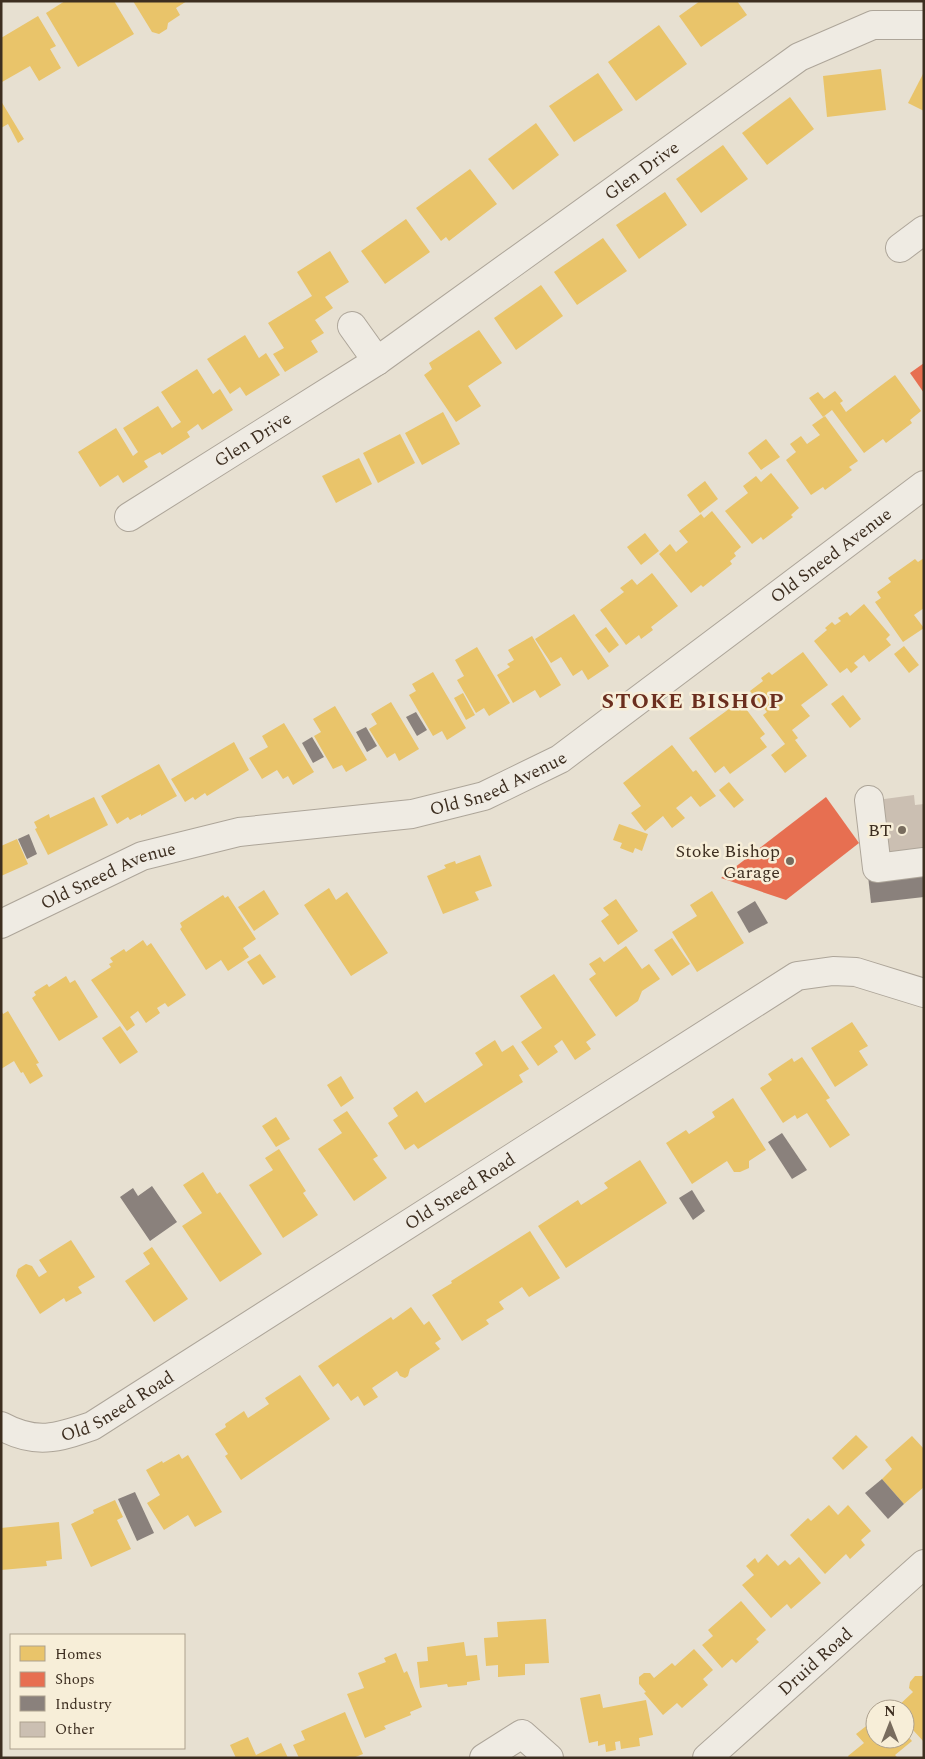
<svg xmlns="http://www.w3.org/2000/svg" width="925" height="1759" font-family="Spectral,serif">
  <rect width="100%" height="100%" fill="#e7e0d1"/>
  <g fill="#e9c46a">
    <path d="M 65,1 L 114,1 L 134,34 L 78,67 L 46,13 Z"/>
    <path d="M 133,1 L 187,1 L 176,8 L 180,15 L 168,23 L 167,29 L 159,34 L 152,32 Z"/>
    <path d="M 700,1 L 737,1 L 747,15 L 701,47 L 679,16 Z"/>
    <path d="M 38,16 L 56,46 L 50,49 L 61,68 L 39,81 L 30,66 L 2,82 L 1,38 Z"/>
    <path d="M 659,25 L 687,64 L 636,101 L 608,62 Z"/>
    <path d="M 881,69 L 886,110 L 827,117 L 823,76 Z"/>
    <path d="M 924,72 L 924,111 L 908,103 Z"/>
    <path d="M 598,73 L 623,110 L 574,142 L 549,106 Z"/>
    <path d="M 790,97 L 814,129 L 767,165 L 742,133 Z"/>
    <path d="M 1,101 L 24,139 L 18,143 L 8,124 L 1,128 Z"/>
    <path d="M 536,123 L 559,155 L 513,190 L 488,159 Z"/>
    <path d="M 723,145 L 748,179 L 701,213 L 676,179 Z"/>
    <path d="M 470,169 L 497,204 L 449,241 L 446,237 L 441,241 L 416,208 Z"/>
    <path d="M 665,192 L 687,225 L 639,259 L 616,225 Z"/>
    <path d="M 406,219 L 430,252 L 385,284 L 361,251 Z"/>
    <path d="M 603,238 L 627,271 L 577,305 L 554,272 Z"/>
    <path d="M 330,251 L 349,282 L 325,297 L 333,308 L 315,320 L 324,333 L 311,341 L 318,352 L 285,372 L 273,354 L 284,348 L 268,323 L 312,296 L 297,272 Z"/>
    <path d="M 541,285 L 563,316 L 516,350 L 494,318 Z"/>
    <path d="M 479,330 L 502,363 L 468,386 L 481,406 L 456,422 L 424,375 L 432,369 L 429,363 Z"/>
    <path d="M 245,335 L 259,358 L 266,353 L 280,375 L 246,396 L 240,387 L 230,394 L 207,359 Z"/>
    <path d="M 197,369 L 213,394 L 220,389 L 233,410 L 202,430 L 198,424 L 187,432 L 190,437 L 162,455 L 160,452 L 144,461 L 148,467 L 123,483 L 118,475 L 100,487 L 78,452 L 116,428 L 133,456 L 138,452 L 123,428 L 158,406 L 172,428 L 181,422 L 161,392 Z"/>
    <path d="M 895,375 L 921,411 L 910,420 L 912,423 L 886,443 L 883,439 L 864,453 L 832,410 L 823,417 L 809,398 L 818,392 L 824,399 L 835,391 L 843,401 L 840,403 L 846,412 Z"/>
    <path d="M 443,412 L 460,444 L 422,465 L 405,433 Z"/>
    <path d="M 825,416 L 858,461 L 849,467 L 852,470 L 825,490 L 823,487 L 811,495 L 786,460 L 796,452 L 790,444 L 801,436 L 807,444 L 820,435 L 812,425 Z"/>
    <path d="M 400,434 L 415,463 L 378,483 L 363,453 Z"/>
    <path d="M 766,439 L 780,457 L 761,470 L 748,453 Z"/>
    <path d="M 359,458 L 372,484 L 336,503 L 322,476 Z"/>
    <path d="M 771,473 L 799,508 L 791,515 L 793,517 L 763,540 L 761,537 L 752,544 L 725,511 L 748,493 L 743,486 L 756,476 L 761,482 Z"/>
    <path d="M 705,481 L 718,499 L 700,513 L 687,495 Z"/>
    <path d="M 712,511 L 741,547 L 734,553 L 736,556 L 730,561 L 732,564 L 703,587 L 701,585 L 691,593 L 659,554 L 670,544 L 676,552 L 688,542 L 679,531 L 701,514 L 704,518 Z"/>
    <path d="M 645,533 L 659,551 L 641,565 L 627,547 Z"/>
    <path d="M 924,558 L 924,608 L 914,615 L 924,628 L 903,642 L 875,602 L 881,598 L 877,592 L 891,582 L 888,578 L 915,559 L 918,562 Z"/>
    <path d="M 652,573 L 678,606 L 651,627 L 653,630 L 641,639 L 639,635 L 626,645 L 600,610 L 624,592 L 620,588 L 632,579 L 637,585 Z"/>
    <path d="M 864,604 L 890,635 L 886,639 L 891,645 L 869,662 L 864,655 L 854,663 L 858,667 L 851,673 L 847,668 L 840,673 L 814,641 L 827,630 L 825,628 L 832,622 L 835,625 L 841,621 L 838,618 L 847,612 L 850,616 Z"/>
    <path d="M 574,614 L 609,666 L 588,680 L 582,670 L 573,676 L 561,657 L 551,663 L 535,639 Z"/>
    <path d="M 606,627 L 619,645 L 609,653 L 595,635 Z"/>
    <path d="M 532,636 L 561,685 L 540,698 L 535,690 L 513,703 L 497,675 L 510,667 L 507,664 L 514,660 L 508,650 Z"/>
    <path d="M 904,646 L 919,665 L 909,673 L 894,654 Z"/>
    <path d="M 477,647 L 510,703 L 489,716 L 484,708 L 476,713 L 457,680 L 464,676 L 455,660 Z"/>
    <path d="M 803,652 L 828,685 L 801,705 L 810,716 L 792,730 L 798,738 L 795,740 L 807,756 L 785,773 L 771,755 L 785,744 L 763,715 L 767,712 L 750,691 L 763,681 L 761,678 L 769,672 L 772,675 Z"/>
    <path d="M 433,672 L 466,728 L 447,740 L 442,731 L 433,736 L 409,695 L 416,691 L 412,684 Z"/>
    <path d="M 463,693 L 475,715 L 466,720 L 454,698 Z"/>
    <path d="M 843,695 L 861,719 L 850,728 L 831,704 Z"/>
    <path d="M 740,701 L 765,734 L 760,738 L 767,747 L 730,774 L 724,766 L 715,773 L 689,738 Z"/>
    <path d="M 391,702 L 419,749 L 399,761 L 395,753 L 387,758 L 369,729 L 377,724 L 371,714 Z"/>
    <path d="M 335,706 L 367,760 L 346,772 L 342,765 L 333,769 L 314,736 L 321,732 L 313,719 Z"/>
    <path d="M 284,723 L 314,772 L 293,785 L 288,776 L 283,779 L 277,770 L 262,779 L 249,758 L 268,747 L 262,736 Z"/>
    <path d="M 234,742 L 249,770 L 207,796 L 205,793 L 195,800 L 193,797 L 185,802 L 171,779 Z"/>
    <path d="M 672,745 L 693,772 L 696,770 L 716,796 L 700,807 L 691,796 L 676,808 L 685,818 L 672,828 L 663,816 L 645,831 L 631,813 L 641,806 L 623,783 Z"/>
    <path d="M 159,764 L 177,796 L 141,816 L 141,814 L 130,820 L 128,817 L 117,824 L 101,796 Z"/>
    <path d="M 729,782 L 744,800 L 734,808 L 719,790 Z"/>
    <path d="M 94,797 L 108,825 L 48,855 L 35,829 L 37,828 L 34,822 L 49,814 L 50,818 Z"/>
    <path d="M 619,824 L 648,834 L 642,851 L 635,848 L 633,853 L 620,848 L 622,843 L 613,840 Z"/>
    <path d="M 17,839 L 28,864 L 1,876 L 1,846 Z"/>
    <path d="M 480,855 L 492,886 L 475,892 L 479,900 L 443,914 L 427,876 L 446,868 L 444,865 L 455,861 L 456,864 Z"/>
    <path d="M 329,888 L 336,900 L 347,892 L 388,953 L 351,976 L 304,905 Z"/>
    <path d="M 264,890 L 279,914 L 254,931 L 238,907 Z"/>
    <path d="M 712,891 L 744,943 L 697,972 L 672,932 L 697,916 L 690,905 Z"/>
    <path d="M 223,895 L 225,898 L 228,896 L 256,939 L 243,948 L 249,957 L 228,971 L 221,960 L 206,970 L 180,929 L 182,927 L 180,923 Z"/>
    <path d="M 616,899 L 638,931 L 618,945 L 601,921 L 609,915 L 603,908 Z"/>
    <path d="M 672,938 L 690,964 L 672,976 L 654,950 Z"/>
    <path d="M 143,940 L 147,946 L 151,943 L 186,995 L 168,1007 L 165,1003 L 157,1008 L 160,1013 L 146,1023 L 138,1011 L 130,1017 L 135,1025 L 127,1031 L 91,980 L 111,967 L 109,964 L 113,962 L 110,958 L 124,949 L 126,952 Z"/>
    <path d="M 626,946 L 642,969 L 649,964 L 660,979 L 642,991 L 638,1001 L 616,1017 L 589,979 L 596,974 L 589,964 L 600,957 L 604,962 Z"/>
    <path d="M 260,954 L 276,977 L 263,985 L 247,962 Z"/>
    <path d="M 554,974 L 596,1035 L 586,1042 L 591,1049 L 575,1060 L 562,1040 L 554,1046 L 558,1052 L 538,1066 L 521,1042 L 542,1028 L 520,996 Z"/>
    <path d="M 66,976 L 70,983 L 75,980 L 98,1017 L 59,1041 L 32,998 L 36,995 L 34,992 L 47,984 L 49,987 Z"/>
    <path d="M 1,1010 L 3,1014 L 8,1011 L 39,1063 L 36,1064 L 43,1076 L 30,1084 L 23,1072 L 21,1073 L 14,1061 L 1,1069 Z"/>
    <path d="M 852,1022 L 868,1046 L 859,1051 L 868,1065 L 835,1087 L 811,1048 Z"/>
    <path d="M 120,1026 L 138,1052 L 120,1064 L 102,1038 Z"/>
    <path d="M 495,1040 L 502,1052 L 513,1045 L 529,1069 L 519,1075 L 523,1082 L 418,1149 L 414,1144 L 405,1150 L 388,1123 L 398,1116 L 393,1108 L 417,1091 L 425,1103 L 483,1065 L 475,1053 Z"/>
    <path d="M 802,1057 L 830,1098 L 826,1100 L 850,1135 L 830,1148 L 807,1113 L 797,1119 L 795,1115 L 783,1123 L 760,1088 L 772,1080 L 768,1074 L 792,1058 L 794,1062 Z"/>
    <path d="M 341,1076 L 354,1098 L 341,1107 L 327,1085 Z"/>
    <path d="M 733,1098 L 766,1150 L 749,1161 L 749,1168 L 740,1172 L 734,1172 L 727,1161 L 692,1184 L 666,1143 L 686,1130 L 689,1134 L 715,1117 L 712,1112 Z"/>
    <path d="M 347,1111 L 378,1156 L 373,1159 L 387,1178 L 354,1201 L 318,1149 L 342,1133 L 333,1120 Z"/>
    <path d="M 276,1117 L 290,1139 L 276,1147 L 262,1126 Z"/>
    <path d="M 279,1149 L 306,1191 L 303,1193 L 318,1215 L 283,1238 L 249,1185 L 273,1170 L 265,1158 Z"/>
    <path d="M 640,1160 L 667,1203 L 566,1268 L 538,1226 L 578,1200 L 581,1205 L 608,1188 L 604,1183 Z"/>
    <path d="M 203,1172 L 217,1194 L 220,1192 L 262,1254 L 220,1282 L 182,1226 L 202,1213 L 183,1185 Z"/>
    <path d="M 530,1231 L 560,1278 L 529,1297 L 522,1287 L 499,1302 L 504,1309 L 486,1320 L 489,1324 L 462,1341 L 432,1295 L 452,1283 L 451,1281 Z"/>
    <path d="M 71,1240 L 95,1277 L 78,1287 L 82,1293 L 66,1302 L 64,1298 L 40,1314 L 16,1276 L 18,1269 L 26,1264 L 32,1266 L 39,1277 L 47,1272 L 39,1260 Z"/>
    <path d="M 152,1247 L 188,1299 L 154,1322 L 125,1281 L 150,1264 L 143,1253 Z"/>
    <path d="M 411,1307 L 424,1325 L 429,1321 L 441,1339 L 435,1343 L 440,1349 L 410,1369 L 408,1376 L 405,1378 L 400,1376 L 397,1371 L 372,1388 L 378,1397 L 364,1406 L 358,1396 L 351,1401 L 338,1383 L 333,1387 L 318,1366 L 391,1317 L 393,1320 Z"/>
    <path d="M 300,1375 L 330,1419 L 241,1480 L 225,1456 L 228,1454 L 215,1434 L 226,1427 L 225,1424 L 244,1411 L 248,1418 L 269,1404 L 265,1398 Z"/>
    <path d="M 856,1435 L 868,1447 L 843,1470 L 832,1458 Z"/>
    <path d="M 912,1436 L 924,1449 L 924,1487 L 904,1504 L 882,1479 L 892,1469 L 885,1460 Z"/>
    <path d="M 179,1454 L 182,1459 L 188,1455 L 222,1512 L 195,1527 L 188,1515 L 164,1530 L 147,1503 L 160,1495 L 146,1470 L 162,1461 L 163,1463 Z"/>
    <path d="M 115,1500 L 123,1517 L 117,1520 L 131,1549 L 91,1567 L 71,1524 L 94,1513 L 93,1510 Z"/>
    <path d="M 829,1505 L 838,1515 L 848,1505 L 871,1531 L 861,1540 L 865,1545 L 850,1559 L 846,1554 L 825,1574 L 790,1535 L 808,1518 L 811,1521 Z"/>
    <path d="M 59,1522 L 62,1559 L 46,1561 L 47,1566 L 1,1570 L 1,1528 Z"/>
    <path d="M 767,1554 L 778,1566 L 785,1560 L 790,1565 L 799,1557 L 821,1583 L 791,1609 L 787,1604 L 771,1618 L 742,1585 L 754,1575 L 746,1566 L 755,1558 L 758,1563 Z"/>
    <path d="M 741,1601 L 766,1630 L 756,1639 L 759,1642 L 736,1663 L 732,1659 L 722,1668 L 702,1645 L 713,1636 L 708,1630 Z"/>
    <path d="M 546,1619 L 549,1663 L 525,1664 L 525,1675 L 498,1677 L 498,1665 L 486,1666 L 484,1638 L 498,1637 L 497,1622 Z"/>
    <path d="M 464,1642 L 466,1656 L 477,1655 L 480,1680 L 467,1682 L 467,1685 L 448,1687 L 447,1684 L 420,1688 L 417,1662 L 428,1661 L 427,1647 Z"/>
    <path d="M 694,1649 L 713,1670 L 703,1679 L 708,1685 L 682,1708 L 677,1703 L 663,1715 L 644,1693 L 646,1692 L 639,1684 L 639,1677 L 644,1673 L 650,1673 L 654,1678 L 672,1663 L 675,1666 Z"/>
    <path d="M 396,1653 L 404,1673 L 407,1671 L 422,1707 L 410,1712 L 411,1715 L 384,1726 L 386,1729 L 365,1738 L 347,1694 L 364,1688 L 358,1673 L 386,1662 L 384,1658 Z"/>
    <path d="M 924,1674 L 924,1742 L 913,1730 L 911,1732 L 905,1726 L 905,1709 L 895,1709 L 913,1692 L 909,1688 L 910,1682 L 915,1676 L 922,1676 Z"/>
    <path d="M 600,1694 L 603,1708 L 646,1700 L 653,1735 L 639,1738 L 640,1746 L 621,1749 L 620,1741 L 615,1742 L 616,1750 L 606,1752 L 605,1744 L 598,1746 L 598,1741 L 589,1743 L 580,1698 Z"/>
    <path d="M 345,1712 L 363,1754 L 353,1758 L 299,1758 L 293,1745 L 305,1740 L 301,1731 Z"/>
    <path d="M 874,1720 L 875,1722 L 875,1739 L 905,1739 L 905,1733 L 912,1741 L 895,1755 L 898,1758 L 849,1758 L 848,1756 L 864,1743 L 856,1734 Z"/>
    <path d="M 248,1737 L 256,1755 L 281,1743 L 288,1758 L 236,1758 L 230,1745 Z"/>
  </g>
  <g fill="#e76f51">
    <path d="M 924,363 L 924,393 L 910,373 Z"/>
    <path d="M 826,797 L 859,843 L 786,900 L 721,878 Z"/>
  </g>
  <g fill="#8a817c">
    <path d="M 416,712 L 427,730 L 417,736 L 406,717 Z"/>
    <path d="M 366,727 L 377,746 L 367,752 L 356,732 Z"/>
    <path d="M 312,737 L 324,757 L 313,763 L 302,743 Z"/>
    <path d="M 29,834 L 37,854 L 27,859 L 18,839 Z"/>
    <path d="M 924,869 L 924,897 L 871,903 L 868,876 Z"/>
    <path d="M 755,901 L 768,923 L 749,933 L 737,912 Z"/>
    <path d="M 782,1133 L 807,1170 L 792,1179 L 768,1142 Z"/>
    <path d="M 152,1186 L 177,1222 L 150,1241 L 120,1197 L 133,1188 L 138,1196 Z"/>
    <path d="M 692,1190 L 705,1211 L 693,1220 L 679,1198 Z"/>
    <path d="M 882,1479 L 904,1504 L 888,1519 L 865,1493 Z"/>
    <path d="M 135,1492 L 154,1533 L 137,1541 L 118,1499 Z"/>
  </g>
  <path fill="#cbbfb2" d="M 914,795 L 915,805 L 924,804 L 924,855 L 884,860 L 877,800 Z"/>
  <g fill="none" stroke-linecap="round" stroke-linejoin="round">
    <g stroke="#ada599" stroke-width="30">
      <g id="minor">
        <path d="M 900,248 L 924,230"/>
        <path d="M 352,326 L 377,361"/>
        <path id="s1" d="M 129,517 L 377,361 L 799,57 L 873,25 L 924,25"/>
        <path d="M 869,800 L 877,868 L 924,862"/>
        <path id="s2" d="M 1,924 L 142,856 L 239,832 L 412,814 L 484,796 L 560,759 L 924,485"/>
        <path id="s3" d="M 1,1426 C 36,1445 57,1438 92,1426 L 797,976 L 833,971 L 856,972 L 924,993"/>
        <path d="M 484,1758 L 522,1734 L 549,1758"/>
        <path id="s4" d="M 707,1758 L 924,1564"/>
      </g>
    </g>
    <use href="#minor" stroke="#efebe3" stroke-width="28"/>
  </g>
  <g fill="#786c5e" stroke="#f7eed8" stroke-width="2">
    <circle cx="902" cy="830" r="5"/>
    <circle cx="790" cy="861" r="5"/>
  </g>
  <g text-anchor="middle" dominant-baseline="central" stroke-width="5" stroke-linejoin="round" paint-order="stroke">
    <g font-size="18" fill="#3d2e20" stroke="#f7eed8">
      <text stroke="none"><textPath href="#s1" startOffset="619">Glen Drive</textPath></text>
      <text stroke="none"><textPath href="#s1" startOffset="146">Glen Drive</textPath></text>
      <text stroke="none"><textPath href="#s2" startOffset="928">Old Sneed Avenue</textPath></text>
      <text stroke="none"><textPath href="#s2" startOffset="522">Old Sneed Avenue</textPath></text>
      <text stroke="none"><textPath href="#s2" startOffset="118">Old Sneed Avenue</textPath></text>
      <text stroke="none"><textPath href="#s3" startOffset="531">Old Sneed Road</textPath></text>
      <text stroke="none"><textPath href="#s3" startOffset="126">Old Sneed Road</textPath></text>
      <text stroke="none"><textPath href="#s4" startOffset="145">Druid Road</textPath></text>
    </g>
    <g font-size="18" fill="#3d2e20" stroke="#f7eed8" text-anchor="end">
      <text x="892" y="830">BT</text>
      <text x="780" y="851">Stoke Bishop<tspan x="780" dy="21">Garage</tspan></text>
    </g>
    <g font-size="22" font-weight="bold" letter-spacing="1" fill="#6b2e1e" stroke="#f7eed8">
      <text x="693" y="701">STOKE BISHOP</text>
    </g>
  </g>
  <rect width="925" height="1759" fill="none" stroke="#3d2e20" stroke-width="5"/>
  <rect x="10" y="1634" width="175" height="115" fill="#f7eed8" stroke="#ada18e"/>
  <rect x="20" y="1646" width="25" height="15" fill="#e9c46a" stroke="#ada18e"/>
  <text x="55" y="1659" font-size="15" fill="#3d2e20">Homes</text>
  <rect x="20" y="1672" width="25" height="15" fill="#e76f51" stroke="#ada18e"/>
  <text x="55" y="1684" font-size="15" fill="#3d2e20">Shops</text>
  <rect x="20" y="1696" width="25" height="15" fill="#8a817c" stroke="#ada18e"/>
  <text x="55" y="1709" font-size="15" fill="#3d2e20">Industry</text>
  <rect x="20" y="1722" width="25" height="15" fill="#cbbfb2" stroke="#ada18e"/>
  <text x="55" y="1734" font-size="15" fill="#3d2e20">Other</text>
  <g transform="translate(890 1724)"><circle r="24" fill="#f7eed8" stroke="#ada18e"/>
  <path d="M0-4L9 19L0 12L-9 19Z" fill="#786c5e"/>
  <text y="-8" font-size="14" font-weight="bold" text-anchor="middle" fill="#3d2e20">N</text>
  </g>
</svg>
